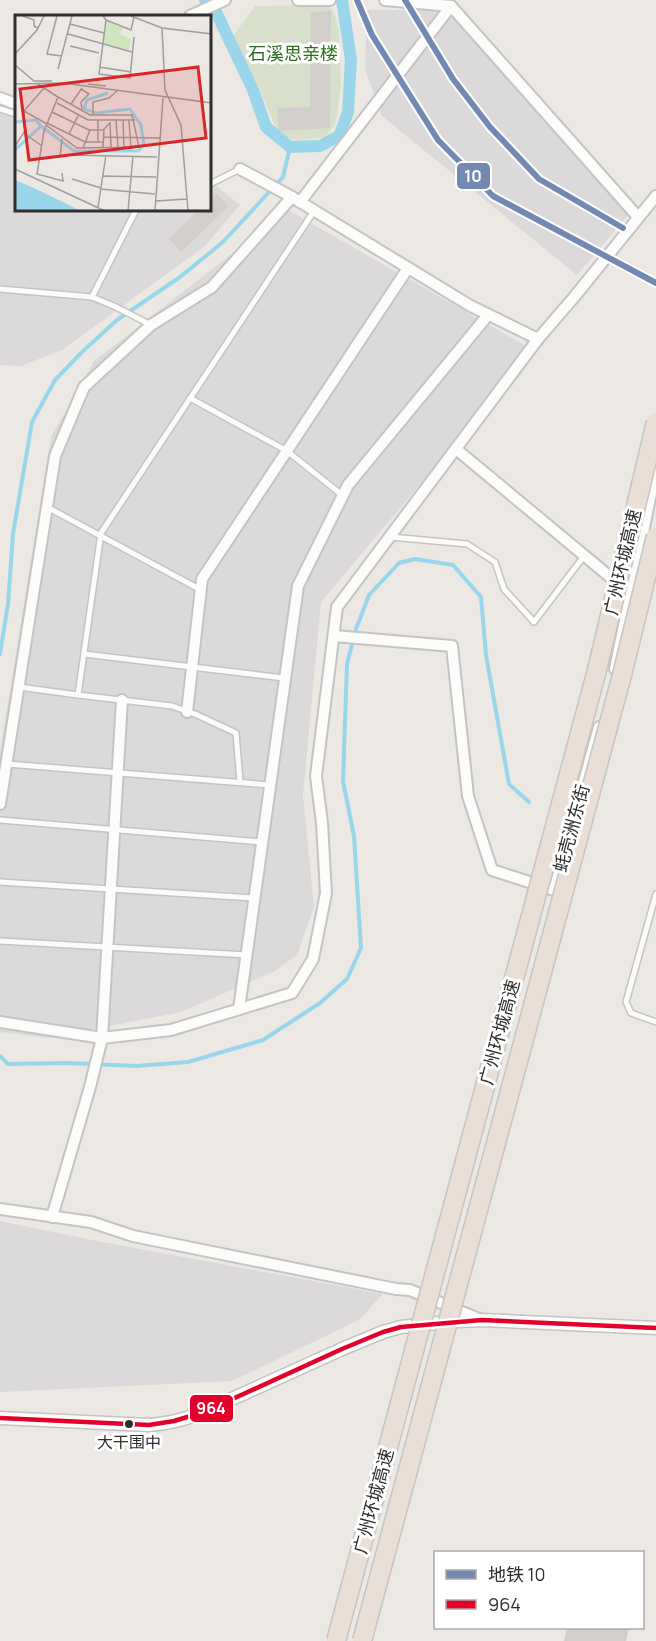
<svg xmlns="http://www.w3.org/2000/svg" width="656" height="1641" font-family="Manrope,'Noto Sans SC',sans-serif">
  <rect width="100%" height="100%" fill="#ece8e4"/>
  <g fill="#dcd9db">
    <path d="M 367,10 L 450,10 L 630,213 L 577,275 L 382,116 L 365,69 Z"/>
    <path d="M 0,104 L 16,109 L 16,210 L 210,210 L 210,181 L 240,205 L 205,246 L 62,350 L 21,366 L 0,365 Z"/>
    <path d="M 288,210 L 533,350 L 321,602 L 303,795 L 314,907 L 297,955 L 275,971 L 181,1012 L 48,1038 L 0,1032 L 0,752 L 51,437 L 94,361 Z"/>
    <path d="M 0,1221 L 97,1241 L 383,1294 L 359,1320 L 232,1381 L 0,1392 Z"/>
  </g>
  <path fill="#d8e0cc" d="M 327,5 L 334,12 L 339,29 L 341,86 L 336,122 L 331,130 L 325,137 L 302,140 L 289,139 L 278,132 L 255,79 L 231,39 L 255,6 Z"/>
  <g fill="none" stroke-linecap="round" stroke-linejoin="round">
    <g stroke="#99d6ec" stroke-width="4">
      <path d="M 0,654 L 8,604 L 13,534 L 32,422 L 55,380 L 82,352 L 117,320 L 180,277 L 223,242 L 283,177 L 290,147"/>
      <path d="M 0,1056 L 8,1064 L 67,1063 L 136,1066 L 188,1062 L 263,1040 L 320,1003 L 347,979 L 361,948 L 354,836 L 343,781 L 347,664 L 356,629 L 369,595 L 399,563 L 415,559 L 453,565 L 481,597 L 486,655 L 509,784 L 529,802"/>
    </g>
    <path stroke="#99d6ec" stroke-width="12" d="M 205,0 L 217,14 L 253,90 L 266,127 L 290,147 L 320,146 L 339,136 L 348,112 L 351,60 L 342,0"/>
  </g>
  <g fill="#d1cecb">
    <path d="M 331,11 L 330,128 L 279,131 L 277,108 L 310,107 L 311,12 Z"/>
    <path d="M 216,193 L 229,206 L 181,252 L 169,239 L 199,210 L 210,210 L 210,199 Z"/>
    <path d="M 567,1628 L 629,1628 L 626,1641 L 564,1641 Z"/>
  </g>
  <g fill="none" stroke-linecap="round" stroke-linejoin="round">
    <g stroke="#c5c4c5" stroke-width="8">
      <g id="service">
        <path d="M 0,109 L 16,114"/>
        <path d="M 210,184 L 240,169"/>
        <path d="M 0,289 L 92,297 L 116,307 L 151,325"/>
        <path d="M 92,297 L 136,210"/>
        <path d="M 190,398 L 287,451 L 342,495"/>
        <path d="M 47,507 L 201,590"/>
        <path d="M 391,537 L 467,544 L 495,562 L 504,589 L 534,622 L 584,556"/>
        <path d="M 84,654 L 284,678"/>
        <path d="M 19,687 L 78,695 L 172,706 L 195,714 L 236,733 L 240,782"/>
        <path d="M 78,695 L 101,533 L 314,211"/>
        <path d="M 7,764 L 270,785"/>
        <path d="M 0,820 L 262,842"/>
        <path d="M 0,882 L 254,898"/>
        <path d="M 656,894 L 626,1002 L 631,1013 L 656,1022"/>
        <path d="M 0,941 L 247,955"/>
      </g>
    </g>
    <g stroke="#c5c4c5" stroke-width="14">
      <g id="minor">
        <path d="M 298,0 L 330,0"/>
        <path d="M 385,0 L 451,6 L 638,217"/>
        <path d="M 190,16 L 225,0"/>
        <path d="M 0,98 L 16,104"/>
        <path d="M 240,169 L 292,197 L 469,305 L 538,339 L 575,296 L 656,196"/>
        <path d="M 300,202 L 451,6"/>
        <path d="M 456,449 L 621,586"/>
        <path d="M 334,636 L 452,646 L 468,796 L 492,870 L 554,890 L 599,727"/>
        <path d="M 615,669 L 656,469"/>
        <path d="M 187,712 L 202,579 L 408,268"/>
        <path d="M 0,804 L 55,456 L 84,387 L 151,325 L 212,287 L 292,197"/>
        <path d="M 239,1009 L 298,586 L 348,485 L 488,315"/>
        <path d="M 0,1022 L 102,1038 L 171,1030 L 292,993 L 313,959 L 326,893 L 322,823 L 316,776 L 337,607 L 538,339"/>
        <path d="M 0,1209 L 91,1222 L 133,1236 L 396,1289 L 410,1290 L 479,1319"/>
        <path d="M 52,1217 L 90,1087 L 102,1038 L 122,700"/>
      </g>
    </g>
    <g stroke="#c5c4c5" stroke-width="15">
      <path id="tertiary" d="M 0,1418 L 149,1425 C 173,1423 190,1418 212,1408 L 342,1349 L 383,1332 L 401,1327 L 458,1321 L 482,1320 L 656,1328"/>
    </g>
    <use href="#service" stroke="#fcfcfb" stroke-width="5"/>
    <use href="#minor" stroke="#fcfcfb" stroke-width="10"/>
    <use href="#tertiary" stroke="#fcfcfb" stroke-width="12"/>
    <g stroke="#c6c5c4" stroke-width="21" stroke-linecap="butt">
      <g id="motorway-bridge">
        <path d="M 336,1641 L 597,670 L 656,422"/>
        <path d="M 362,1641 L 622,675 L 656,536"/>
      </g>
    </g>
    <use href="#motorway-bridge" stroke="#eadfd6" stroke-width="18"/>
    <g stroke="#fff" stroke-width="9">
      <path id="bus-1" d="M 0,1418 L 149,1425 L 174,1421 L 204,1412 L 342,1349 L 383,1332 L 401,1327 L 482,1320 L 656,1328"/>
    </g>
    <use href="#bus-1" stroke="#e4002b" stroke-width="4.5"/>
    <g stroke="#fff" stroke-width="10">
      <g id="metro-1">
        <path d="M 357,0 L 372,35 L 438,140 L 493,196 L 656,283"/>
        <path d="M 405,0 L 453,79 L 490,127 L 539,179 L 623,228"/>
      </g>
    </g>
    <use href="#metro-1" stroke="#7389b2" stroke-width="6"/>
  </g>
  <circle fill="#2e2e2e" stroke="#fff" stroke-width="2" cx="129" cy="1424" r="5"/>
  <g text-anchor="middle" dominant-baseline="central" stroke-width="6" stroke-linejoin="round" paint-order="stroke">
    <g font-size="16" fill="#2e2e2e" stroke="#fff">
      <text x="129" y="1442">大干围中</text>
    </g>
    <g font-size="18" fill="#2c6e1b" stroke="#fff">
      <text x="293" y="53">石溪思亲楼</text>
    </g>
    <g font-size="18" fill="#2e2e2e" stroke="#fff">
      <text transform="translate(622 562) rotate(-77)">广州环城高速</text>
      <text transform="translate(571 828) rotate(-75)">蚝壳洲东街</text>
      <text transform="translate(499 1032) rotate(-75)">广州环城高速</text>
      <text transform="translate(373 1501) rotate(-75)">广州环城高速</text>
    </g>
  </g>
  <g transform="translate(15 15)">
    <rect width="196" height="196" fill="#ece8e4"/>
    <path d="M 92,6 L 108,13 L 105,19 L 116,24 L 114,36 L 88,28 Z" fill="#cee6be"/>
    <path d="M 0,165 L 19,173 L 66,196 L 0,196 Z" fill="#99d6ec"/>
    <path fill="none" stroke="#99d6ec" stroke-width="3" d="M 0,107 L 21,105 L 26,111 L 0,135M 26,111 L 59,136 L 123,136 L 129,130 L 126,110 L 115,94 L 81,98 L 69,94 L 72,85 L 93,78"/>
    <path fill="none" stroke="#a09e9b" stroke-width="1.5" d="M 8,1 L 19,5 L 19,11 L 23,13M 42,1 L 32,39 L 47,41M 88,1 L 91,5 L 84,59 L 115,63 L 119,22M 116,1 L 147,13 L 197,19M 91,5 L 116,15 L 119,2M 55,9 L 89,18M 147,13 L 150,75 L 166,110 L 173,196M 53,19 L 117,37M 55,31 L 84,38M 0,39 L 22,15 L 29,1M 0,50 L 19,66 L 37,66M 84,52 L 116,57M 43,54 L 57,1M 0,69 L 48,68 L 197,88M 23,69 L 43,82 L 29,116 L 22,159 L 48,166 L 47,158M 73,69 L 91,71M 66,74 L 74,79 L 66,87 L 67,94M 42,88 L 73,105 L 120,105M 56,89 L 67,73M 9,96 L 32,109M 37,97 L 74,115 L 88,115M 78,100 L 78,87 L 94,83 L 102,76M 83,105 L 83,127M 101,105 L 103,133M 108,105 L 109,134M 114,105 L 116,134M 95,107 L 96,133M 32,108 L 70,127 L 88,127M 31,110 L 62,133 L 124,132 L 117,100 L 75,100 L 43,82M 10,119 L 27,131M 54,119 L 63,101M 88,122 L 145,123M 0,131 L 10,116 L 9,96 L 29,73M 68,133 L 75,115M 88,133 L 89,114 L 95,108M 55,140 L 142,142M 45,142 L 47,124M 0,154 L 90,196M 87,161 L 141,162M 57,164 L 86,173M 85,174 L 140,179M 141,186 L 172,184M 83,192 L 91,140M 113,196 L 118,141M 140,196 L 148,83"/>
    <path fill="#d62828" fill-opacity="0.15" stroke="#d62828" stroke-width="3" d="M 183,52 L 191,123 L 14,145 L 5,74 Z"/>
    <rect width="196" height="196" fill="none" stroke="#2e2e2e" stroke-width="3"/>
  </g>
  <g stroke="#fff" stroke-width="2">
    <rect x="456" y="162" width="35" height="28" rx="6" fill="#7389b2"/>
    <rect x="189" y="1394" width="45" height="29" rx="6" fill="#e4002b"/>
  </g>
  <g font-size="16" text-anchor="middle" font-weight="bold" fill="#fff">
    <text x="473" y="182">10</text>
    <text x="211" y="1414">964</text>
  </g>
  <rect x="434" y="1551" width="210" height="78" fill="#ffffff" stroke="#ababab" stroke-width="1.5"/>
  <rect x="446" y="1570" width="30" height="9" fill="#7389b2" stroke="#ababab" stroke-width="1.5"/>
  <text x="488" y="1581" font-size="18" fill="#2e2e2e">地铁 10</text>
  <rect x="446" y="1600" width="30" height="9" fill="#e4002b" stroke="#ababab" stroke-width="1.5"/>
  <text x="488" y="1611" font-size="18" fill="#2e2e2e">964</text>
</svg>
